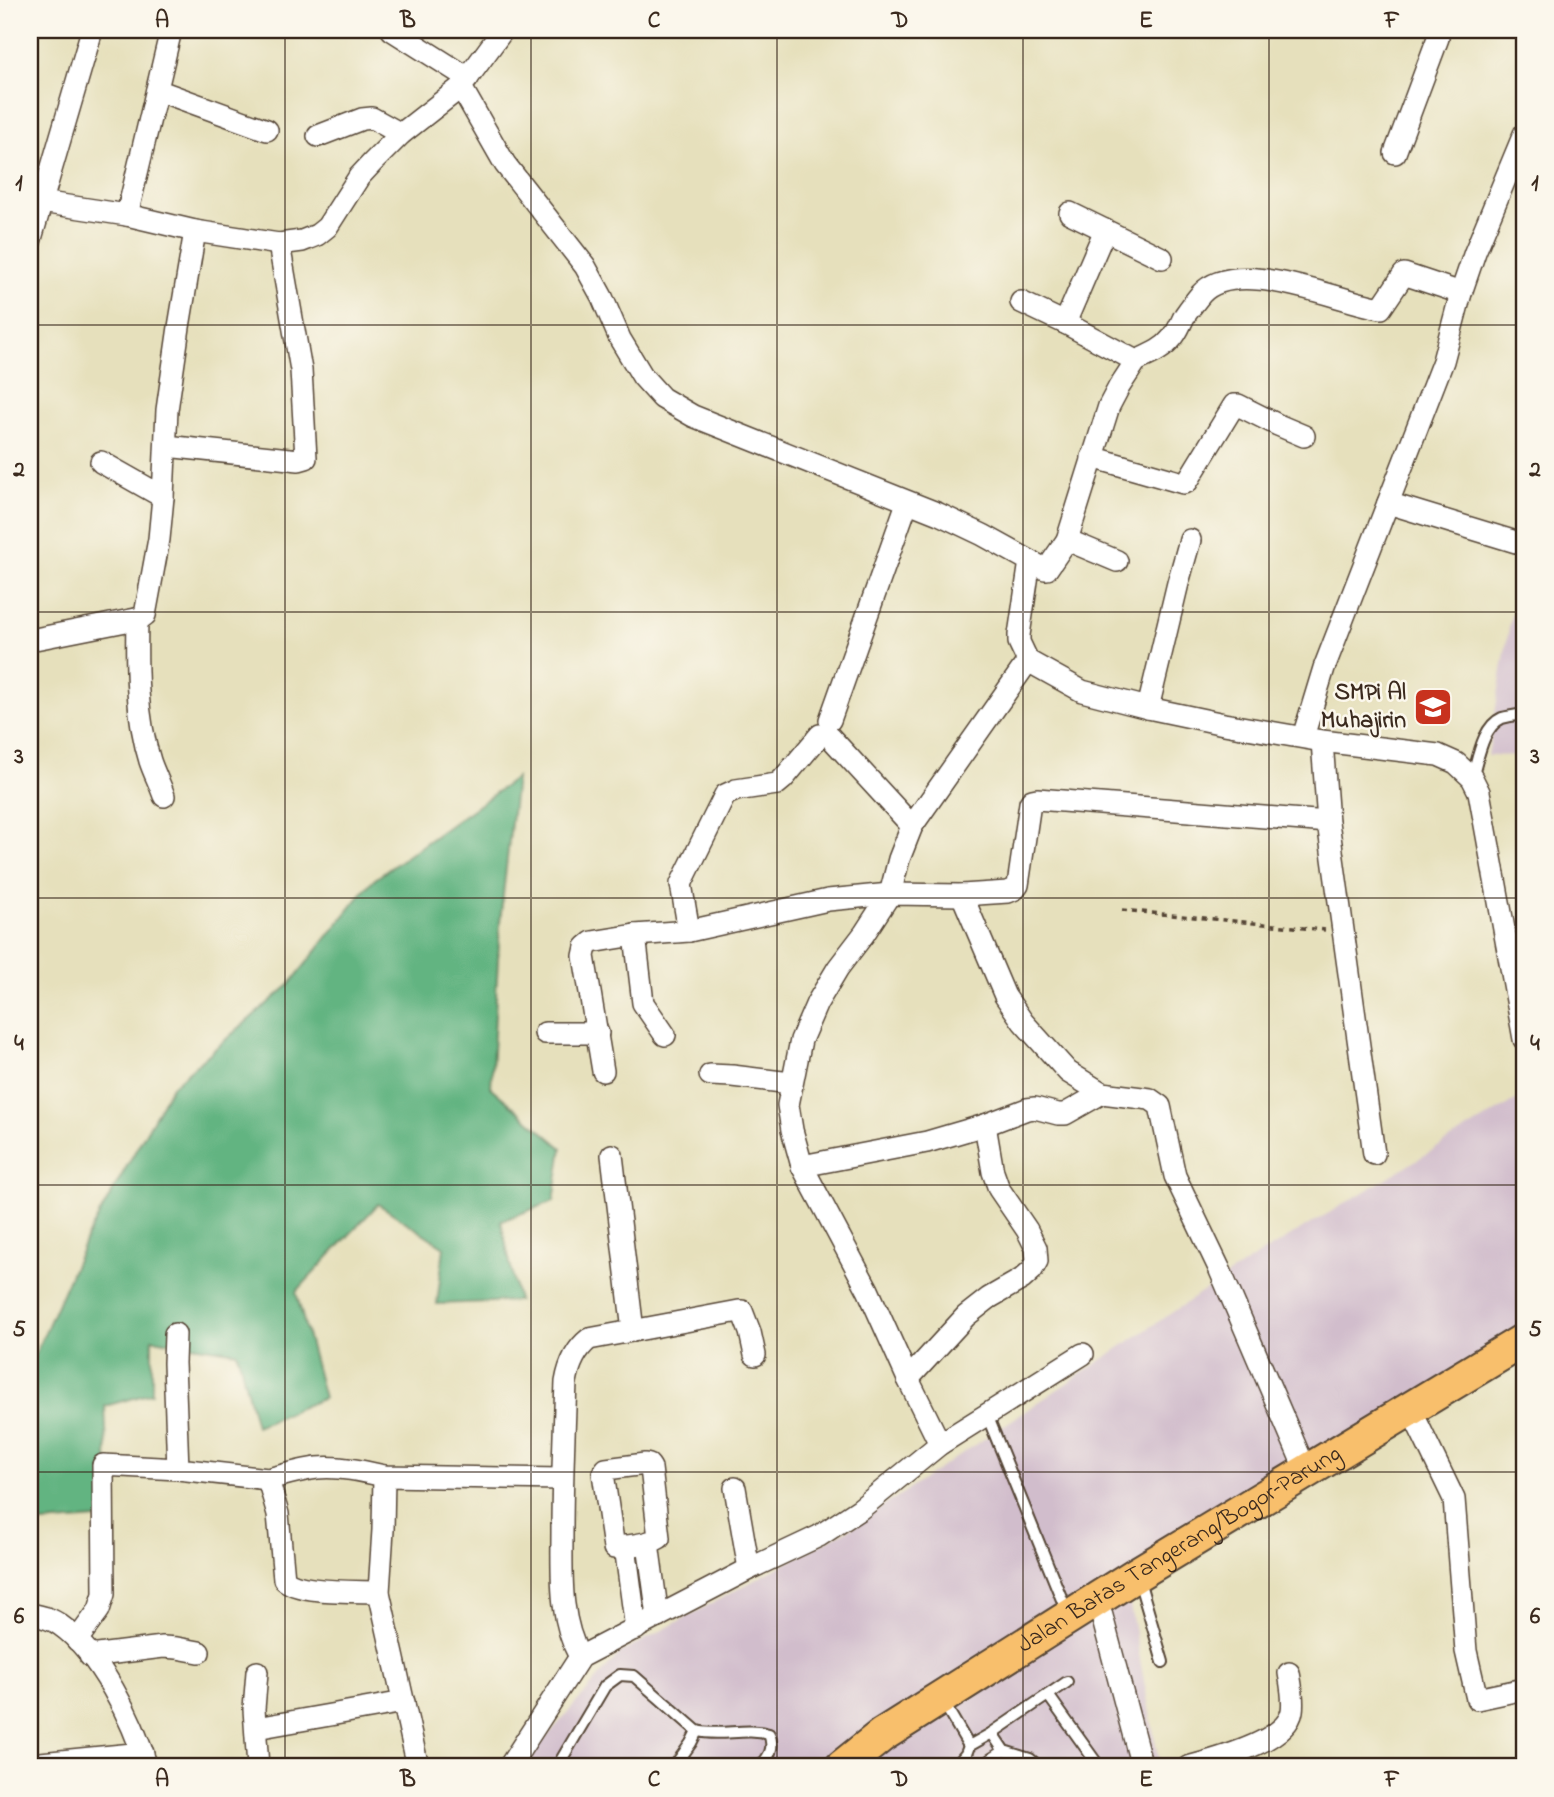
<svg xmlns="http://www.w3.org/2000/svg" width="1554" height="1797" font-family="'Indie Flower',sans-serif">
  <rect width="100%" height="100%" fill="#fbf7ec"/>
  <filter id="ink" filterUnits="userSpaceOnUse"><feTurbulence type="fractalNoise" baseFrequency=".0143" numOctaves="2"/><feDisplacementMap in="SourceGraphic" scale="14" xChannelSelector="R" yChannelSelector="G"/><feConvolveMatrix kernelMatrix="1 2 1 2 8 2 1 2 1" color-interpolation-filters="sRGB"/></filter>
  <filter id="wash" filterUnits="userSpaceOnUse"><feTurbulence type="fractalNoise" baseFrequency=".00686" numOctaves="4" result="noise"/><feDisplacementMap in="SourceGraphic" scale="28" xChannelSelector="R" yChannelSelector="G"/><feGaussianBlur stdDeviation="1.57" result="paint"/><feColorMatrix in="noise" values="0 0 0 0 0 0 0 0 0 0 0 0 0 0 0 0 0 1.4 0 .05"/><feComposite in="paint" operator="in"/></filter>
  <g filter="url(#wash)">
    <rect width="100%" height="100%" fill="#e6e0bc"/>
    <g fill="#d1bdcc">
      <path d="M 1524,610 L 1524,755 L 1488,756 L 1511,615 Z"/>
      <path d="M 1524,1095 L 1524,1329 L 1125,1579 L 1160,1767 L 520,1767 L 620,1653 L 851,1528 L 1246,1263 Z"/>
    </g>
    <path fill="#62b481" stroke="#4e6f50" stroke-width="2" d="M 516,778 L 500,922 L 491,1088 L 562,1148 L 554,1201 L 501,1221 L 518,1301 L 437,1304 L 444,1247 L 378,1204 L 296,1292 L 324,1398 L 256,1426 L 237,1352 L 152,1339 L 152,1393 L 105,1406 L 110,1518 L 30,1524 L 30,1366 L 87,1237 L 172,1086 L 289,985 L 371,882 Z"/>
  </g>
  <g filter="url(#ink)">
    <g fill="none" stroke-linecap="round" stroke-linejoin="round">
      <g stroke="#554536" stroke-width="14">
        <g id="lane">
          <path d="M 1472,778 C 1478,760 1482,727 1502,718 C 1509,716 1517,715 1524,714"/>
          <path d="M 987,1415 L 1067,1612"/>
          <path d="M 1138,1577 L 1163,1662"/>
          <path d="M 1048,1695 L 1098,1765"/>
          <path d="M 942,1700 L 969,1746 L 966,1754 L 955,1767"/>
          <path d="M 697,1731 C 721,1737 745,1727 769,1734 C 775,1748 769,1757 760,1767"/>
          <path d="M 992,1733 L 1004,1751 L 1030,1759 L 1039,1767"/>
          <path d="M 969,1746 L 992,1733 L 1067,1682"/>
          <path d="M 557,1767 L 605,1686 L 620,1675 L 634,1676 L 697,1731 L 691,1743 L 674,1767"/>
          <path d="M 988,1767 L 990,1760 L 1004,1751"/>
        </g>
      </g>
      <g stroke="#554536" stroke-width="24">
        <g id="street">
          <path d="M 392,30 L 468,78"/>
          <path d="M 503,30 L 461,87 L 505,164 L 585,266 L 602,297 L 620,339 L 643,377 L 662,398 L 693,416 L 939,514 L 983,535 L 1030,561 L 1019,635 L 1019,642 L 1028,661 L 1082,691 L 1148,708 L 1224,724 L 1322,741 L 1438,755 L 1456,763 L 1472,778 L 1479,792 L 1524,1039"/>
          <path d="M 157,90 L 267,130"/>
          <path d="M 318,136 L 362,119 L 372,118 L 401,134"/>
          <path d="M 1395,153 L 1438,38"/>
          <path d="M 30,197 L 41,202 L 127,215 L 195,231 L 279,244 L 302,241 L 317,235 L 327,227 L 359,177 L 373,162 L 401,134 L 461,87"/>
          <path d="M 1070,213 L 1162,258"/>
          <path d="M 127,215 L 171,30"/>
          <path d="M 30,242 L 92,30"/>
          <path d="M 1021,302 L 1065,323 L 1136,361 L 1119,387 L 1109,406 L 1067,540 L 1047,569 L 1045,569 L 1030,561"/>
          <path d="M 1065,323 L 1105,230"/>
          <path d="M 1136,361 C 1149,355 1163,350 1172,338 C 1178,332 1181,322 1185,315 C 1190,308 1196,300 1201,294 C 1236,255 1337,301 1381,308 L 1404,274 L 1461,293"/>
          <path d="M 166,446 L 299,460 L 306,458 L 301,370 L 279,244"/>
          <path d="M 1092,457 L 1183,483 L 1187,482 L 1234,405 L 1238,405 L 1278,425 L 1304,436"/>
          <path d="M 101,462 L 163,497"/>
          <path d="M 1388,503 L 1516,542"/>
          <path d="M 1067,540 L 1117,561"/>
          <path d="M 137,619 C 136,664 136,717 150,761 C 154,773 160,784 164,796"/>
          <path d="M 30,640 L 141,618 L 145,615 L 159,539 L 163,497 L 167,410 L 179,327 L 195,231"/>
          <path d="M 1148,708 L 1178,583 L 1190,540"/>
          <path d="M 830,720 L 907,503"/>
          <path d="M 1303,737 L 1324,668 L 1443,361 L 1461,293 L 1475,252 L 1524,134"/>
          <path d="M 1322,741 L 1328,822 L 1374,1154"/>
          <path d="M 962,895 L 1005,996 L 1023,1022 L 1068,1072 L 1102,1093 L 1150,1099 L 1160,1106 L 1175,1176 L 1219,1268 L 1306,1471"/>
          <path d="M 689,931 L 681,884 L 725,795 L 736,790 L 777,784 L 783,779 L 820,735 L 830,737 L 912,826"/>
          <path d="M 635,935 L 643,1003 L 665,1035"/>
          <path d="M 545,1033 L 598,1033"/>
          <path d="M 603,1071 L 584,956 L 586,947 L 592,942 L 635,935 L 689,931 L 828,900 L 890,894 L 962,895 L 1008,892 L 1015,889 L 1018,885 L 1030,803 L 1032,800 L 1037,799 L 1328,822"/>
          <path d="M 710,1075 L 732,1076 L 791,1083"/>
          <path d="M 612,1155 L 633,1331"/>
          <path d="M 802,1166 L 927,1142 L 985,1125 L 1027,1109 L 1035,1108 L 1058,1114 L 1065,1114 L 1102,1093"/>
          <path d="M 175,1334 L 174,1363 L 178,1469 L 268,1479 L 278,1514 L 284,1579 C 298,1594 357,1591 379,1592"/>
          <path d="M 908,1379 L 966,1316 L 989,1298 L 1022,1279 L 1032,1270 L 1037,1261 L 1036,1248 L 1027,1230 L 999,1189 L 993,1172 L 985,1125"/>
          <path d="M 1410,1408 L 1454,1499 L 1466,1651 L 1477,1699 L 1524,1689"/>
          <path d="M 940,1444 L 908,1379 L 868,1290 L 802,1166 L 792,1130 L 788,1105 L 801,1040 L 817,1003 L 838,968 L 864,934 L 890,894 L 899,859 L 912,826 L 1028,661"/>
          <path d="M 645,1464 L 649,1465 L 651,1468 L 659,1538 C 647,1545 629,1545 614,1548 L 603,1473 L 606,1469 Z"/>
          <path d="M 384,1476 L 383,1530 L 379,1592 L 418,1767"/>
          <path d="M 268,1479 C 284,1475 301,1470 317,1468 C 340,1466 362,1471 384,1476 L 562,1479"/>
          <path d="M 735,1488 L 749,1569"/>
          <path d="M 648,1543 L 658,1617"/>
          <path d="M 625,1546 L 636,1629"/>
          <path d="M 1096,1601 L 1102,1616 L 1142,1767"/>
          <path d="M 30,1614 C 40,1616 51,1618 60,1625 C 100,1653 133,1721 147,1767"/>
          <path d="M 77,1640 L 99,1610 L 104,1594 L 103,1465 L 178,1469"/>
          <path d="M 90,1656 L 163,1647 L 177,1648 L 199,1652"/>
          <path d="M 580,1657 C 559,1619 562,1575 562,1532 C 562,1482 564,1432 566,1382 C 569,1365 575,1350 589,1339 L 739,1311 L 742,1311 L 750,1332 L 755,1355"/>
          <path d="M 257,1672 L 254,1709 L 258,1767"/>
          <path d="M 256,1728 L 404,1702"/>
          <path d="M 30,1764 L 143,1753"/>
          <path d="M 509,1767 L 580,1657 L 749,1569 L 819,1536 L 860,1509 L 940,1444 L 1083,1354"/>
          <path d="M 1188,1767 C 1214,1760 1287,1742 1292,1711 C 1294,1699 1291,1685 1289,1673"/>
        </g>
      </g>
      <g stroke="#554536" stroke-width="37">
        <g id="primary">
          <path id="s1" d="M 842,1767 L 882,1735 L 1137,1574 L 1524,1340"/>
        </g>
      </g>
      <path stroke="#554536" stroke-width="3.5" stroke-dasharray="5 5" stroke-linecap="butt" d="M 1122,910 L 1325,930"/>
      <use href="#lane" stroke="#fff" stroke-width="10"/>
      <use href="#street" stroke="#fff" stroke-width="21"/>
      <use href="#primary" stroke="#f8bf6c" stroke-width="33"/>
    </g>
  </g>
  <path fill="none" stroke="#3b2a1e" stroke-width="2" stroke-opacity="0.55" d="M 285,30 L 285,1767M 531,30 L 531,1767M 777,30 L 777,1767M 1023,30 L 1023,1767M 1269,30 L 1269,1767M 30,325 L 1524,325M 30,612 L 1524,612M 30,898 L 1524,898M 30,1185 L 1524,1185M 30,1472 L 1524,1472"/>
  <defs>
    <g id="school-square" transform="scale(2.0125)"><rect x="-9" y="-9" width="18" height="18" rx="4" fill="#c8321e" stroke="#fbf7ec"/><path d="M0-5L7-2L0 1L-7-2ZM-4 1L0 2.5L4 1V4Q0 6-4 4Z" fill="#fff"/></g>
  </defs>
  <g fill-rule="evenodd">
    <use href="#school-square" x="1433" y="707"/>
  </g>
  <g text-anchor="middle" dominant-baseline="central" stroke-width="5" stroke-linejoin="round" paint-order="stroke">
    <g font-size="24" font-weight="bold" fill="#3b2a1e" stroke="#fbf7ec" text-anchor="end">
      <text x="1406" y="693">SMPi Al<tspan x="1406" dy="28">Muhajirin</tspan></text>
    </g>
    <g font-size="24" fill="#3b2a1e" stroke="#fbf7ec">
      <text stroke="none"><textPath href="#s1" startOffset="402">Jalan Batas Tangerang/Bogor–Parung</textPath></text>
    </g>
  </g>
  <rect width="1554" height="1797" fill="none" stroke="#fbf7ec" stroke-width="77"/>
  <rect x="38" y="38" width="1478" height="1720" fill="none" stroke="#3b2a1e" stroke-width="2.5"/>
  <g font-size="23" text-anchor="middle" font-weight="bold" fill="#3b2a1e">
    <text x="162" y="27">A</text>
    <text x="408" y="27">B</text>
    <text x="654" y="27">C</text>
    <text x="900" y="27">D</text>
    <text x="1146" y="27">E</text>
    <text x="1392" y="27">F</text>
    <text x="19" y="190">1</text>
    <text x="1535" y="190">1</text>
    <text x="19" y="476">2</text>
    <text x="1535" y="476">2</text>
    <text x="19" y="763">3</text>
    <text x="1535" y="763">3</text>
    <text x="19" y="1050">4</text>
    <text x="1535" y="1050">4</text>
    <text x="19" y="1336">5</text>
    <text x="1535" y="1336">5</text>
    <text x="19" y="1623">6</text>
    <text x="1535" y="1623">6</text>
    <text x="162" y="1786">A</text>
    <text x="408" y="1786">B</text>
    <text x="654" y="1786">C</text>
    <text x="900" y="1786">D</text>
    <text x="1146" y="1786">E</text>
    <text x="1392" y="1786">F</text>
  </g>
</svg>
